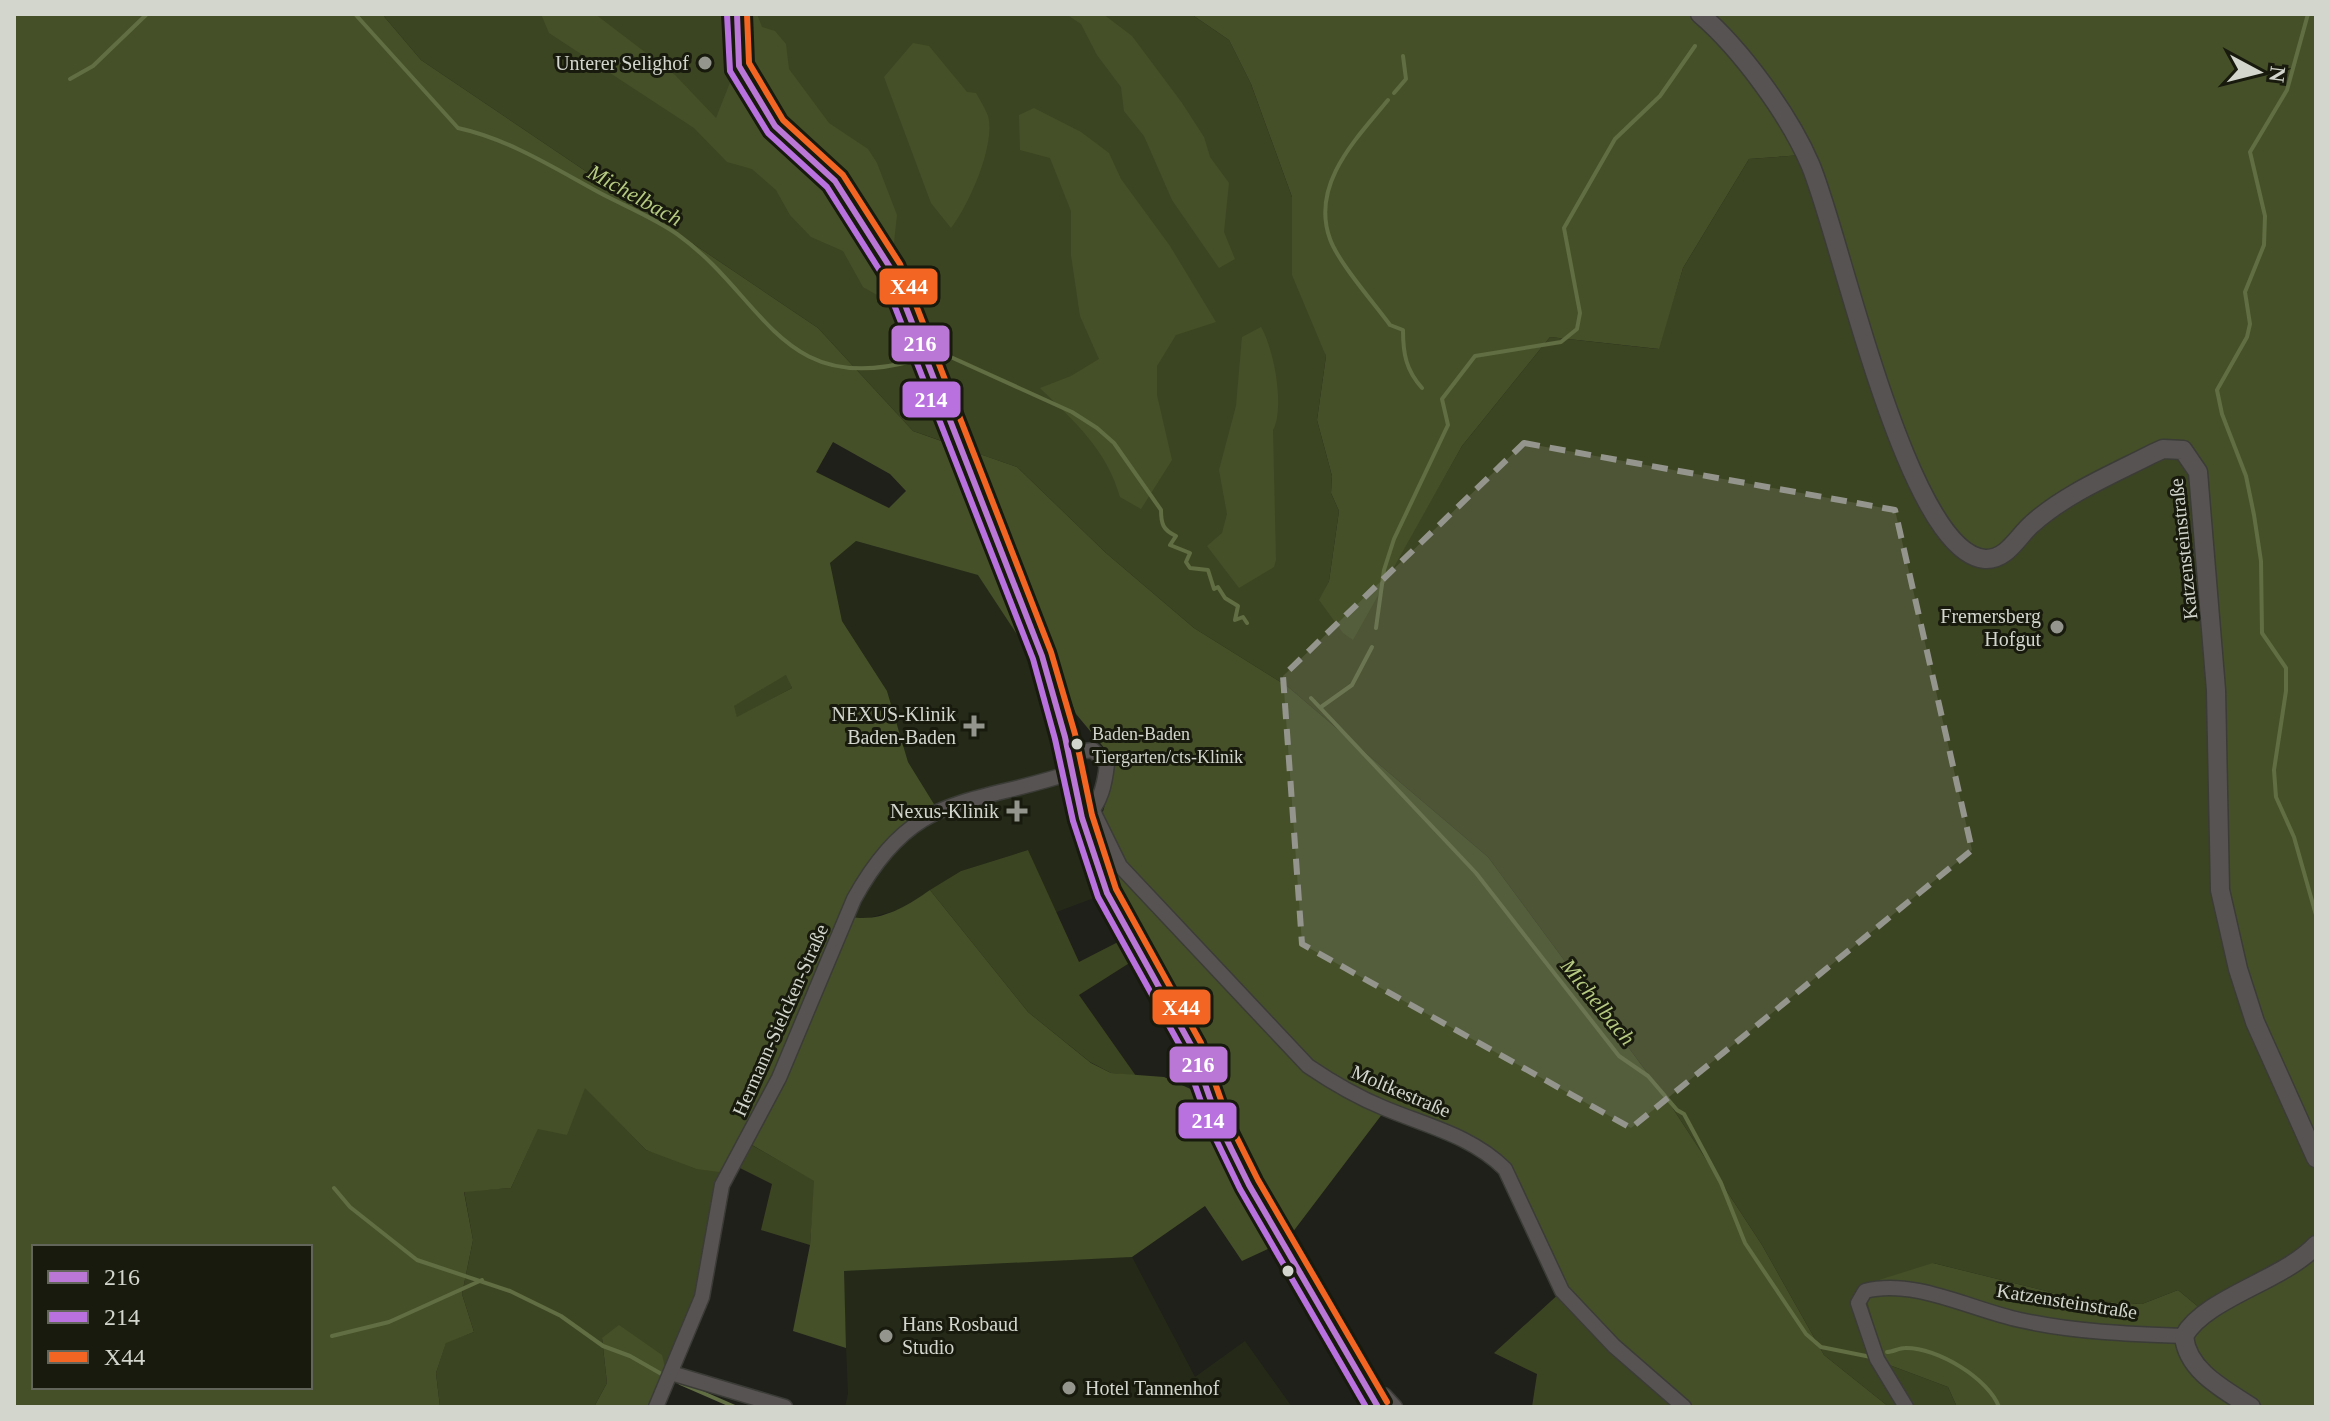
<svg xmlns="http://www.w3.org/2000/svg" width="2330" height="1421" font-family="'Times New Roman',serif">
  <rect width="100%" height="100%" fill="#1f201a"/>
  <g fill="#252a18">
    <path d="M 856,541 L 979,575 L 1022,642 L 1107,893 L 1054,913 L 1028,850 L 961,871 L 902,909 L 861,920 L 847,917 L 864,880 L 937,809 L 908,762 L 887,691 L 842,621 L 830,563 Z"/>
    <path d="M 1132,1257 L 1195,1377 L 1245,1341 L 1292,1407 L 845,1407 L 848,1394 L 843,1271 Z"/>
  </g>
  <g fill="#3c4521">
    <path d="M 382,14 L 1191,14 L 1229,40 L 1251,84 L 1292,197 L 1293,223 L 1326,356 L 1317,420 L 1332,476 L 1331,493 L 1339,511 L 1329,581 L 1320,600 L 1352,639 L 1462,446 L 1550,337 L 1658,349 L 1683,268 L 1749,159 L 1816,154 L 1887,388 L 2031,524 L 2152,454 L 2189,454 L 2316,1158 L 2316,1245 L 2207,1314 L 2178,1290 L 2142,1304 L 2082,1300 L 1933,1263 L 1884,1363 L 1948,1387 L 1957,1407 L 1889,1407 L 1824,1355 L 1762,1245 L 1668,1101 L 1488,857 L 1287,686 L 1194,628 L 1106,553 L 1017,467 L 913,431 L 818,328 L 421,60 Z"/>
    <path d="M 787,674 L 792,688 L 737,718 L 733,706 Z"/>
    <path d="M 1028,850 L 1079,962 L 1120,941 L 1131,962 L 1079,995 L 1136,1076 L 1111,1073 L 1090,1062 L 1028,1012 L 930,890 L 961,871 Z"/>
    <path d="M 585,1087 L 646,1150 L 727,1173 L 707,1274 L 671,1373 L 602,1338 L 607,1383 L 594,1407 L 440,1407 L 436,1373 L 446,1342 L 474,1332 L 462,1294 L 473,1240 L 464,1191 L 511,1188 L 538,1128 Z"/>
    <path d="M 750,1144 L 815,1181 L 810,1245 L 761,1230 L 772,1184 L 738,1167 Z"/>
    <path d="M 1562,1291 L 1684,1407 L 1532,1407 L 1537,1374 L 1494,1353 Z"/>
  </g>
  <g fill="#455028" fill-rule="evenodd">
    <path d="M 14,14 L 382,14 L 421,60 L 818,328 L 913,431 L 947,443 L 1035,636 L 1022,642 L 978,575 L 856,541 L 830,563 L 842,621 L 887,691 L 908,762 L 937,809 L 909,827 L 847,916 C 878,924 906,907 930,890 L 1028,1012 L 1091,1063 L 1111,1073 L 1164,1077 L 1195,1091 L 1270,1248 L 1242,1261 L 1205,1206 L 1132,1257 L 844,1271 L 846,1348 L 793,1331 L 810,1245 L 814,1181 L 747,1142 L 727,1173 L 697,1169 L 646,1150 L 585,1088 L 567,1135 L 538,1129 L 511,1188 L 464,1192 L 473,1240 L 462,1294 L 474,1332 L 446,1343 L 436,1373 L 440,1407 L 14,1407 ZM 833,442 L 890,474 L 906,491 L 889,508 L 816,472 ZM 786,675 L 792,688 L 737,717 L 734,706 ZM 34,1247 L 310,1247 L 310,1387 L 34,1387 Z"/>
    <path d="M 541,14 L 595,14 L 675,75 L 716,118 L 731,80 L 739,76 L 829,183 L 897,297 L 886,300 L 863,287 L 843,251 L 811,237 L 790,215 L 776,190 L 752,169 L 727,162 L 694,128 L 549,33 Z"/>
    <path d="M 737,14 L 757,14 L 762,27 L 775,31 L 786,44 L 789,69 L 829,123 L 868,149 L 877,163 L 897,215 L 891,269 L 835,181 L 775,126 L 739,66 Z"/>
    <path d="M 1066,14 L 1103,14 L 1132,36 L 1182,103 L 1204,137 L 1210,157 L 1229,183 L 1224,232 L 1235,259 L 1219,268 L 1172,200 L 1144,136 L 1124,111 L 1121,87 L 1097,55 L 1081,24 Z"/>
    <path d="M 1191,14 L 2316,14 L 2316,1158 L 2225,919 L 2198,472 L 2173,448 L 2032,524 L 1994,558 L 1947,535 L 1887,388 L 1816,154 L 1749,159 L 1683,268 L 1659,349 L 1550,337 L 1462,446 L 1353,640 L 1343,633 L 1319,600 L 1329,581 L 1339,511 L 1331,493 L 1332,476 L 1317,420 L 1326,356 L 1292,275 L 1292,197 L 1251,84 L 1229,40 Z"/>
    <path d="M 913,43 L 929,46 L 967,92 L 976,93 C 980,100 985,108 988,116 C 996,144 969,205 951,228 L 931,203 L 884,77 Z"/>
    <path d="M 1034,108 L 1081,132 L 1109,153 L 1121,179 L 1170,246 L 1216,322 L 1176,335 L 1157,366 L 1157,395 L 1172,460 L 1141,509 L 1120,497 C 1107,450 1074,421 1040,388 L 1071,376 L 1099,359 L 1080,316 L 1071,255 L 1071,211 L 1050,158 L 1020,150 L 1019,115 Z"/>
    <path d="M 1261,327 C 1274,349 1285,408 1273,430 L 1276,560 L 1274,567 L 1239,588 L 1207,546 L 1222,533 L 1227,514 L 1219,470 L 1236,406 L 1242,337 Z"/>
    <path d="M 974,452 L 1017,467 L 1106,553 L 1194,628 L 1287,686 L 1488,857 L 1668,1101 L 1762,1245 L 1824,1355 L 1889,1407 L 1684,1407 L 1562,1291 L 1491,1155 L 1386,1109 L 1289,1237 L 1223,1115 L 1200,1049 L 1099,854 L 1114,840 L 1102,815 L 1113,777 L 1111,756 L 1076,714 Z"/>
    <path d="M 2316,1245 L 2316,1407 L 1957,1407 L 1948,1387 L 1884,1363 L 1863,1285 L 1933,1263 L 2082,1300 L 2142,1304 L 2178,1290 L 2207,1314 Z"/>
    <path d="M 619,1325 L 662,1355 L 667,1375 L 656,1407 L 594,1407 L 607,1383 L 602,1338 Z"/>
  </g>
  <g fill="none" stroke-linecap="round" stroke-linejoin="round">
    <g stroke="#616d43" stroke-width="4">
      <path d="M 355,14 L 458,128 C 509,139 556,169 602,194 C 627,207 654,218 677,234 C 764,296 780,397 912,361"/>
      <path d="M 2308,14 L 2287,90 L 2250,152 L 2265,216 L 2264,245 L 2245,292 L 2250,324 L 2247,337 L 2217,390 L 2222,414 L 2246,476 L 2254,515 L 2261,561 L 2262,633 L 2286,668 L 2286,691 L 2274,770 L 2276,797 L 2294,837 L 2316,915"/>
      <path d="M 70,79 L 93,66 L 147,14"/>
      <path d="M 1394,93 L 1406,79 L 1403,56"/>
      <path d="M 1388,100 C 1357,138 1310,184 1330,239 C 1338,262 1374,303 1390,325 L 1403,330 C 1403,354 1406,370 1422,388"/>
      <path d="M 944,354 L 1072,412 L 1097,428 L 1114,443 L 1161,510 C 1161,524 1163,530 1176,536 L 1170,545 L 1190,553 L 1186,562 L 1190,568 L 1208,570 L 1214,589 L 1218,587 L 1225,598 L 1238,606 L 1235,620 L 1243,617 L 1247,623"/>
      <path d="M 1376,628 L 1384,570 L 1394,539 L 1448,425 L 1442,399 L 1475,356 L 1561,342 L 1577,329 L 1580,313 L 1564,228 L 1615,139 L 1660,96 L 1695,46"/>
      <path d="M 1311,698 L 1476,873 L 1619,1056 L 1648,1076 L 1677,1110 L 1684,1114 L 1721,1183 L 1745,1243 L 1806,1334 L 1821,1347 L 1871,1357"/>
      <path d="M 1321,707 L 1352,685 L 1372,647"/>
      <path d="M 334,1188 L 350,1207 L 417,1260 L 510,1291 L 561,1316 L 603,1346 L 630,1356 L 665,1376"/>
      <path d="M 332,1336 L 389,1322 L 482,1280"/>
      <path d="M 1887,1352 C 1893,1352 1899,1348 1905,1348 C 1937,1347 1989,1379 1999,1407"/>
      <path d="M 680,1383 L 735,1407"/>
    </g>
    <g stroke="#3b3c37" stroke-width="17">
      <g id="minor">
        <path d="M 1069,753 L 1093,750 L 1107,764 C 1105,782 1101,805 1086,816"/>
        <path d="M 1093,811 L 1120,866 L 1308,1066 C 1333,1083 1357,1097 1384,1108 C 1427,1126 1472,1136 1505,1169 L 1562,1291 L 1614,1346 L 1684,1407"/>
        <path d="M 671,1373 L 785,1407"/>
        <path d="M 1372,1396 L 1384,1395 L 1395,1407"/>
        <path d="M 656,1407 L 702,1297 L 722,1185 L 779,1078 L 854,899 C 914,790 969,807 1073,772"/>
        <path d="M 1906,1407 L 1877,1359 L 1858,1303 L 1865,1291 C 1914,1278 1972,1310 2020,1320 C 2074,1332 2129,1334 2184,1336"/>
      </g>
    </g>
    <g stroke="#3b3c37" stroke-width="21">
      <g id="tertiary">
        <path d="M 1700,14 C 1741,49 1789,115 1810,164 C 1840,232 1906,553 1985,559 C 2007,560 2018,536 2032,524 C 2065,494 2113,474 2152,454 L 2163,449 L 2183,450 L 2198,472 L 2216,690 L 2220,890 L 2238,969 L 2255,1022 L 2316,1158"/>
        <path d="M 2251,1407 C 2225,1390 2187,1371 2184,1336 C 2205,1298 2284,1280 2316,1245"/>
      </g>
    </g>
    <g stroke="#3b3c37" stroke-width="23">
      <path id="secondary" d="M 737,14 L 739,66 L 775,126 L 835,181 L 891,269 L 1042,656 L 1065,737 L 1082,818 L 1107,893 L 1192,1047 L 1219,1124 L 1249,1185 L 1378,1407"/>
    </g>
    <use href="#minor" stroke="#585353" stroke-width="14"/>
    <use href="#tertiary" stroke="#585353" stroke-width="18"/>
    <use href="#secondary" stroke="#5d5557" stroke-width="20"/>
    <g stroke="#171a0d" stroke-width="12">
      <path id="bus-1" d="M 737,14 L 739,66 L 775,126 L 835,181 L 891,269 L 1042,656 L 1065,737 L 1082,818 L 1107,893 L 1192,1047 L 1219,1124 L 1249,1185 L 1378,1407"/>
    </g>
    <g stroke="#171a0d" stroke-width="12">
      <path id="bus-2" d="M 727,14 L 730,71 L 768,133 L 827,187 L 882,274 L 1033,659 L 1055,739 L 1073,821 L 1098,897 L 1183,1051 L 1210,1127 L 1240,1189 L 1366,1407"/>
    </g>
    <g stroke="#171a0d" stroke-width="12">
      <path id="bus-3" d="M 747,14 L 749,63 L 783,120 L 843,175 L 900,264 L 1051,652 L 1075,734 L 1092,815 L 1116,889 L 1201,1043 L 1228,1120 L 1258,1180 L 1387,1402"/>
    </g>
    <use href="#bus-1" stroke="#ba77d6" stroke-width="6"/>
    <use href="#bus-2" stroke="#b971e0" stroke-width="6"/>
    <use href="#bus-3" stroke="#f26522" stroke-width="6"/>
  </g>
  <path fill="#94968e" fill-opacity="0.2" stroke="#94968e" stroke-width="6" stroke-dasharray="16 10" stroke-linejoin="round" d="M 1524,443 L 1895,510 L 1972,850 L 1631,1128 L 1302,944 L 1283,676 Z"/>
  <g fill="#94968e" stroke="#171a0d" stroke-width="3">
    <circle cx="705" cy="63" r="8"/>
    <circle cx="2057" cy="627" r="8"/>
    <path d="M970 714h8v8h8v8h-8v8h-8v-8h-8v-8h8z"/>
    <path d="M1013 799h8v8h8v8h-8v8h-8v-8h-8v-8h8z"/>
    <circle cx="886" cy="1336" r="8"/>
    <circle cx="1069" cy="1388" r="8"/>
  </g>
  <g fill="#d3d6cd" stroke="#171a0d" stroke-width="3">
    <circle cx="1077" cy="744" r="7"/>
    <circle cx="1288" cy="1271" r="7"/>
  </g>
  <g text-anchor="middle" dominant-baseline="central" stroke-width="6" stroke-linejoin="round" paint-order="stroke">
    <g font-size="18" fill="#d3d6cd" stroke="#171a0d" text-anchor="start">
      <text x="1092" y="734">Baden-Baden<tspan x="1092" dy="23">Tiergarten/cts-Klinik</tspan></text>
    </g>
    <g font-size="20" fill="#d3d6cd" stroke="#171a0d" text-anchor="end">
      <text x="689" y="63">Unterer Selighof</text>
      <text x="2041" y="616">Fremersberg<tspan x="2041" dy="23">Hofgut</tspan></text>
      <text x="956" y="714">NEXUS-Klinik<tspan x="956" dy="23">Baden-Baden</tspan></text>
      <text x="999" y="811">Nexus-Klinik</text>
      <text x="902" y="1324" text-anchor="start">Hans Rosbaud<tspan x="902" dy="23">Studio</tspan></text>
      <text x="1085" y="1388" text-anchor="start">Hotel Tannenhof</text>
    </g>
    <g font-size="20" fill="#d3d6cd" stroke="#171a0d">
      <text transform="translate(2183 549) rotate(-96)">Katzensteinstraße</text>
      <text transform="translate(780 1020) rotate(-66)">Hermann-Sielcken-Straße</text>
      <text transform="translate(1401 1091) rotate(23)">Moltkestraße</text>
      <text transform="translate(2067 1301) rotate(9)">Katzensteinstraße</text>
    </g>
    <g font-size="22" font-style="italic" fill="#b6ca81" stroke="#171a0d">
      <text transform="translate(635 195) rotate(29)">Michelbach</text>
      <text transform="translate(1598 1002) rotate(51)">Michelbach</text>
    </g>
  </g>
  <g stroke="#171a0d" stroke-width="3">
    <rect x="878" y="267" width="61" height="39" rx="8" fill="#f26522"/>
    <rect x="890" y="324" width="61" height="39" rx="8" fill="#ba77d6"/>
    <rect x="901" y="380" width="61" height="39" rx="8" fill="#b971e0"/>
    <rect x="1151" y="988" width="61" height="38" rx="8" fill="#f26522"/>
    <rect x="1168" y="1045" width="61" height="39" rx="8" fill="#ba77d6"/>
    <rect x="1177" y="1101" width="61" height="39" rx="8" fill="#b971e0"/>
  </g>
  <g font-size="22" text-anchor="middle" font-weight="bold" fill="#fff">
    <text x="909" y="294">X44</text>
    <text x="920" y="351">216</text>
    <text x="931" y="407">214</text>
    <text x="1181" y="1015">X44</text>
    <text x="1198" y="1072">216</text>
    <text x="1208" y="1128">214</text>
  </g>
  <rect width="2330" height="1421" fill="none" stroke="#d3d6cd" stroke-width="32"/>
  <rect x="32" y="1245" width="280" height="144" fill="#171a0d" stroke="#62655a" stroke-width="2"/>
  <rect x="48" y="1271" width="40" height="12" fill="#ba77d6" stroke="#62655a" stroke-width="2"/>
  <text x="104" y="1285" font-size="24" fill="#d3d6cd">216</text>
  <rect x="48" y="1311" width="40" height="12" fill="#b971e0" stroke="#62655a" stroke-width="2"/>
  <text x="104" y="1325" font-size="24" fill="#d3d6cd">214</text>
  <rect x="48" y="1351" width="40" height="12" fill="#f26522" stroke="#62655a" stroke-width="2"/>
  <text x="104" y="1365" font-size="24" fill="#d3d6cd">X44</text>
  <g transform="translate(2258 72) rotate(97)" stroke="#171a0d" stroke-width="6" paint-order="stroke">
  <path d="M0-6L14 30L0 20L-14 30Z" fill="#d3d6cd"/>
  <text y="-12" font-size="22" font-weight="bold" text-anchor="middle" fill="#d3d6cd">N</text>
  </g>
</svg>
